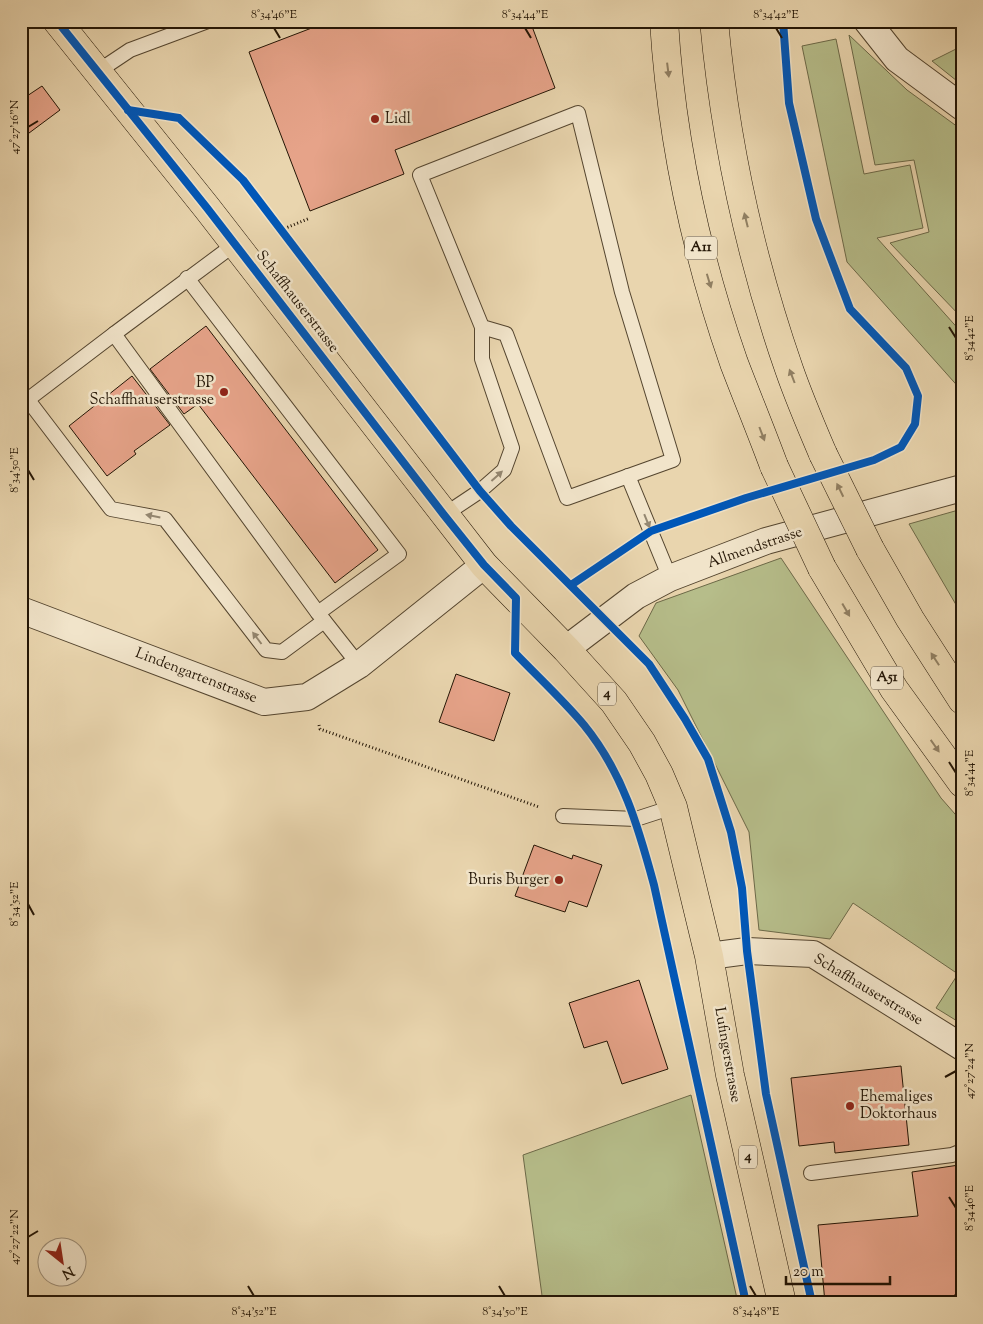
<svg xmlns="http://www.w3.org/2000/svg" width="983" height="1324" viewBox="0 0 983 1324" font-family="'Sorts Mill Goudy',serif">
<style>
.green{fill:#b6bd8a;stroke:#6c6948}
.building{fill:#e6a389;stroke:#231505}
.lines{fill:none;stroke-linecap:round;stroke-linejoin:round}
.service-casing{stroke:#54452f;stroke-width:16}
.minor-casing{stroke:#54452f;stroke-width:28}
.primary-casing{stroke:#231505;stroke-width:29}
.motorway-casing{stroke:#231505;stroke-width:29}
.path{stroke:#231505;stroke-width:3;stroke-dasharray:1 2.5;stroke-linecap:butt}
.service{stroke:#f1e4ca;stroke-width:14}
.minor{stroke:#f1e4ca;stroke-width:26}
.primary{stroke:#e9d5ae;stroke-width:28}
.motorway{stroke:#e9d5ae;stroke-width:28}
.motorway-bridge-casing{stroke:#231505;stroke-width:29;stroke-linecap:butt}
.motorway-bridge{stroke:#e9d5ae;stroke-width:28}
.cycleway-casing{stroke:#f1e4ca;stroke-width:11}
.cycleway{stroke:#0057b8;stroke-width:8}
.oneway{fill:#907f62}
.oneway2{fill:#948771}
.ticks{fill:none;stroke:#231505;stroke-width:2}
.poi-dot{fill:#8f2418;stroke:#f1e4ca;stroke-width:2}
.labels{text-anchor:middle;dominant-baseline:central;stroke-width:5;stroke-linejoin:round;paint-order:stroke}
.shield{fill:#f1e4ca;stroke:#615340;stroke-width:1}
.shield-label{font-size:14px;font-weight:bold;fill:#231505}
.poi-label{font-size:15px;fill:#231505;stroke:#f1e4ca;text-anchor:start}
.street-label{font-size:15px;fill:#231505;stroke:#f1e4ca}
.neatline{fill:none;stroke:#231505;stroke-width:2}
.ticks-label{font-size:12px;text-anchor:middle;fill:#231505}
</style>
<rect width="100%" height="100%" fill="#e9d5ae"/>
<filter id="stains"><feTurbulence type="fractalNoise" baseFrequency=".004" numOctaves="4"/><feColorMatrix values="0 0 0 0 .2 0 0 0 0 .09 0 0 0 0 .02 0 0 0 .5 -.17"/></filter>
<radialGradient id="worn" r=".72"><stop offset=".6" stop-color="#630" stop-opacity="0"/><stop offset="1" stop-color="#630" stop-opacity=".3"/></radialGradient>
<!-- green -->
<g class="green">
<path d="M849,35l58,55 55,40v188l-72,-75 39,-11 -15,-72 -39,5z"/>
<path d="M836,39l28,135 46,-9 13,63 -46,10 85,95v58l-115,-129 -45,-216z"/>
<path d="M962,46v39l-30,-24z"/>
<path d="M962,509v106l-53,-91z"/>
<path d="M781,558l160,240 21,24v202l-26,-16 22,-34 -105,-71 -23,36 -71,-9 -10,-98 -71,-142 -39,-54 17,-33z"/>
<path d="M691,1095l47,208h-195l-20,-148z"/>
</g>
<!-- building -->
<g class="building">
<path d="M330,21h200l25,67 -160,62 9,24 -94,37 -61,-159z"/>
<path d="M42,86l18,24 -39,29v-39z"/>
<path d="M206,326l172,224 -43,33 -137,-179 -14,10 -34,-45z"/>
<path d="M132,376l38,49 -36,26 2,3 -29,22 -38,-50z"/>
<path d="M456,674l54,19 -16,48 -55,-19z"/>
<path d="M534,845l38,14 1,-4 29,10 -15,42 -18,-6 -4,11 -50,-16z"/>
<path d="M639,980l29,89 -46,15 -15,-43 -23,7 -15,-45z"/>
<path d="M901,1066l8,79 -74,8 -1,-11 -35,4 -8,-68z"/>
<path d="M959,1165l3,23v105l-7,1 1,9h-131l-7,-78 100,-9 -6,-44z"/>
</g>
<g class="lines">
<!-- service casing -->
<g class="service-casing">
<g id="service">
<path d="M97,72l33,-22 78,-29"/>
<path d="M578,113l44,179 51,168 -106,38 -61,-164 -24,-7 -62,-152z"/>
<path d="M235,244l-121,90 204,279 41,52"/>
<path d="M187,278l212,276 -81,59"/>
<path d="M28,400l83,109 54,10 101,131 16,2 42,-31"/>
<path d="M22,404l92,-70"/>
<path d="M628,476l42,102"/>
<path d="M444,515l36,-24 24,-21 8,-22 -30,-89v-32"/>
<path d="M563,816l73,3 37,-12"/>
<path d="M811,1173l141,-18 10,-4"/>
</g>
</g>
<!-- minor casing -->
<g class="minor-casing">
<g id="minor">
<path d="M867,21l30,38 65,48"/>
<path d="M21,610l243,92 43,-5 52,-32 125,-100"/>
<path d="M566,649l70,-53 34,-18 96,-37 196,-53"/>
<path d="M709,956l38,-5 66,3 149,93"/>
</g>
</g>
<!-- primary casing -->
<g class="primary-casing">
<path id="primary" d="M57,21l150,187 277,357 82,84 48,53 28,41 17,31 14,33 36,149 21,119 52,228"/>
</g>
<!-- motorway casing -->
<g class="motorway-casing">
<g id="motorway">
<path d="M664,21c7,115 32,233 70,342 13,34 27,68 40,103"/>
<path d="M714,21c11,119 36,236 75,348 10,29 22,57 34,85"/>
<path d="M870,549l40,70 52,81"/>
<path d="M822,568l72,121 68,94"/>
</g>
</g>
<!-- path -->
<g class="path">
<path d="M281,230l29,-12"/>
<path d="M319,725l1,4 219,78"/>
</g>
<!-- service -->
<use href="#service" class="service"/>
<!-- minor -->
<use href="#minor" class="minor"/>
<!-- primary -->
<use href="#primary" class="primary"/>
<!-- motorway -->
<use href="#motorway" class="motorway"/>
<!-- motorway-bridge casing -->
<g class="motorway-bridge-casing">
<g id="motorway-bridge">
<path d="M823,454l47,95"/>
<path d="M774,466l48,102"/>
</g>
</g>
<!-- motorway-bridge -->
<use href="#motorway-bridge" class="motorway-bridge"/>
<!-- cycleway casing -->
<g class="cycleway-casing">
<g id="cycleway">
<path d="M57,21l150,187 237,307 40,50 32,33 -1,55c23,24 48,47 69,72 39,48 54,101 70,160l92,418"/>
<path d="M128,110l51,8 64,62 237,311 31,35 138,138 36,55 23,40 23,73 11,56 5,63 19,143 46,209"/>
<path d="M571,585l80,-54 95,-33 128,-38 27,-13 14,-23 3,-28 -12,-28 -56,-59 -34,-90 -27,-116 -6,-82"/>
</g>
</g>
<!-- cycleway -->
<use href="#cycleway" class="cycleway"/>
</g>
<!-- one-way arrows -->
<defs><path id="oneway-solid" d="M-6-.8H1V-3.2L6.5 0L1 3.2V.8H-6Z" transform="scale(1.25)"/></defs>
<g class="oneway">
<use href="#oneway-solid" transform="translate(668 70) rotate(83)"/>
<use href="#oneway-solid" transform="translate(746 220) rotate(-104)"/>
<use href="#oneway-solid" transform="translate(709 281) rotate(73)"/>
<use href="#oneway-solid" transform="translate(792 376) rotate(-111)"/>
<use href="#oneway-solid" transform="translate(762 434) rotate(69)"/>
<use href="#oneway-solid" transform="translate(840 490) rotate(-116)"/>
<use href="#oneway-solid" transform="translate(846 610) rotate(60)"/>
<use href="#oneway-solid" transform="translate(935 659) rotate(-123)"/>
<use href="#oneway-solid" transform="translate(935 746) rotate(55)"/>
</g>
<g class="oneway2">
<use href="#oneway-solid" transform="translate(497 476) rotate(-42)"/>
<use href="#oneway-solid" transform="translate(153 516) rotate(-169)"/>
<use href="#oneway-solid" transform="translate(647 521) rotate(68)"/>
<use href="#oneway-solid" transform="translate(257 638) rotate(-127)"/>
</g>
<!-- ticks -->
<path class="ticks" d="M274,28l6,10M525,28l6,10M776,28l6,10M28,127l10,-6M949,327l7,11M28,470l6,10M949,762l7,11M28,904l6,11M945,1077l11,-6M949,1197l7,11M28,1237l10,-6M248,1286l6,10M499,1286l6,10M750,1286l6,10"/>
<!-- markers -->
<g class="poi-dot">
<circle cx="375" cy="119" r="5"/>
<circle cx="224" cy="392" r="5"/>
<circle cx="559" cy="880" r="5"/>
<circle cx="850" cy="1106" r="5"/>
</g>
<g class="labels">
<!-- shield labels -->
<g class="shield">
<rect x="685" y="236.5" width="32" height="23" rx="4"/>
<rect x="871" y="666.5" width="32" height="23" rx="4"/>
<rect x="598" y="682.5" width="18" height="23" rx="4"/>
<rect x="739" y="1145.5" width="18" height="23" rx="4"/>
</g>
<g class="shield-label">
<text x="701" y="248">A11</text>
<text x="887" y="678">A51</text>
<text x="607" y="694">4</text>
<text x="748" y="1157">4</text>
</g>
<!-- poi labels -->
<g class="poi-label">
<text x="385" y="119">Lidl</text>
<text x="214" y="383" text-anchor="end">BP<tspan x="214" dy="17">Schaffhauserstrasse</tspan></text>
<text x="549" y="880" text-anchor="end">Buris Burger</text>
<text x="860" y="1097">Ehemaliges<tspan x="860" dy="17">Doktorhaus</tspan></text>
</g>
<!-- street labels -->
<g class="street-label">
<text transform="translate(297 302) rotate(52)">Schaffhauserstrasse</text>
<text transform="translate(755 548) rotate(-19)">Allmendstrasse</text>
<text transform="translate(196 676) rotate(21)">Lindengartenstrasse</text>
<text transform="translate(868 990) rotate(31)">Schaffhauserstrasse</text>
<text transform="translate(727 1055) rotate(80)">Lufingerstrasse</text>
</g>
</g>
<!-- margin -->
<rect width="983" height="1324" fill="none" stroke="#e9d5ae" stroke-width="55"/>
<!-- north arrow -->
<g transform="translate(62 1262) rotate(150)"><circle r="24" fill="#f1e4ca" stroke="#9f917b"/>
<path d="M0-4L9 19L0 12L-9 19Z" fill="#8f2418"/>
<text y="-8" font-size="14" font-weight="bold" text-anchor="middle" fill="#231505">N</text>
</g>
<!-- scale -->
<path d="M786 1276v8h104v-8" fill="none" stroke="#231505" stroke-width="2.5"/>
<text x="793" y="1276" font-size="15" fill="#231505" stroke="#f1e4ca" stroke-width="4" paint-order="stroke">20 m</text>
<rect x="28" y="28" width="928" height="1268" class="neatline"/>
<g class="ticks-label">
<text x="274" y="18">8°34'46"E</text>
<text x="525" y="18">8°34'44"E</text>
<text x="776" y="18">8°34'42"E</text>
<text transform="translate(14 127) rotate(-90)" y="4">47°27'16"N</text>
<text transform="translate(969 338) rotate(-90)" y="4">8°34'42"E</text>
<text transform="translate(14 470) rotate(-90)" y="4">8°34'50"E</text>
<text transform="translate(969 773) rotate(-90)" y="4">8°34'44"E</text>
<text transform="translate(14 904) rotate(-90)" y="4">8°34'52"E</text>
<text transform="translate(969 1071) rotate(-90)" y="4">47°27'24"N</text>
<text transform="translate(969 1208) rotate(-90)" y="4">8°34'46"E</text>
<text transform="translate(14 1237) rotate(-90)" y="4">47°27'22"N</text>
<text x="254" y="1315">8°34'52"E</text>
<text x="505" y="1315">8°34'50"E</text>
<text x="756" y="1315">8°34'48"E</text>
</g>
<rect width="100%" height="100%" filter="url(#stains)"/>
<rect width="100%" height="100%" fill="url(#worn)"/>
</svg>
